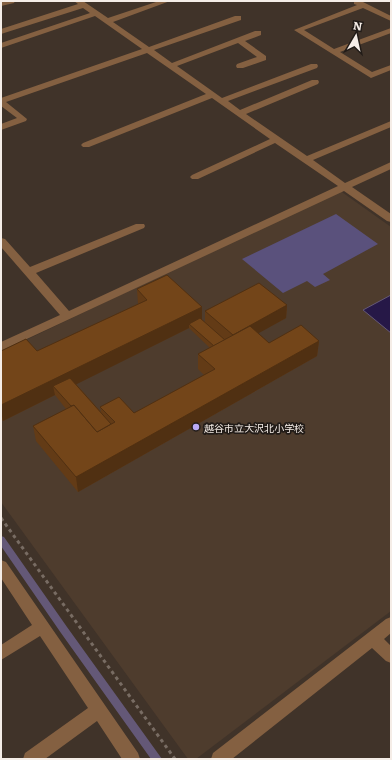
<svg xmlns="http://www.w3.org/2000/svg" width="392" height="760" viewBox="0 0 392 760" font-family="Literata,'Noto Sans JP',serif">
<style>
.built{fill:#4e3c2d}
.green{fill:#5a517c}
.water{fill:#261847;stroke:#645877}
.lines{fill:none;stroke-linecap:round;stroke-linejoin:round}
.stream{fill:#645877;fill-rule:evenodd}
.path{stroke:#786c63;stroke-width:3;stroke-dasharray:3.5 3.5;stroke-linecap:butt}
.minor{fill:#846041;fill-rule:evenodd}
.wall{fill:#633b16;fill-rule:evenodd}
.shaded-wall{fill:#503012}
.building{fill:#734519;stroke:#503012}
.poi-dot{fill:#baaaf6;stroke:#221c18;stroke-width:1.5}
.labels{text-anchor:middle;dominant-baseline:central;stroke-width:3.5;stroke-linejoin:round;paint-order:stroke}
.poi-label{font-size:10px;fill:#f5ede7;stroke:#221c18;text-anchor:start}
</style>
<rect width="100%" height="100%" fill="#403329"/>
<!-- built -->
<path class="built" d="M339,190l52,37v384l-195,148h-8l-187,-257v-150z"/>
<!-- green -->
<path class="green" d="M336,214l42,30 -55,30 7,6 -15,7 -8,-6 -24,12 -41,-34z"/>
<!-- water -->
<path class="water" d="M391,295v38l-28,-23z"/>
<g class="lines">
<!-- stream -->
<path class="stream" d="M1,536l3,1 63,90 95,132h-11l-90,-126 -60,-87z"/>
<!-- path -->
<path class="path" d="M1,518l174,241"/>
<!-- minor -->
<g class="minor">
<path d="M15,1l-1,2 -13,3v-4z"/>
<path d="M74,1h9l25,17 51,-17h11l-57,21 36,25 86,-31h6v4l-87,30 18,13 83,-32h6v4l-16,6 21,15v4l-23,8h-6l-1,-2 1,-2 20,-7 -19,-14 -61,23 45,32 89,-34h6l1,2 -1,2 -89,33 12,9 72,-30h6l1,2 -1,2 -72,30 61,42 84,-35v6l-78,33 32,23 46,-21v7l-39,18 39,27v8l-4,-1 -43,-30 -343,160v-9l59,-27 -59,-68v-9l4,1 25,28 106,-43h8l1,2 -1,2 -108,45 33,38 269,-125 -63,-43 -77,36h-6l-2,-2 2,-2 78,-36 -58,-41 -123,49h-6l-2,-2 2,-2 123,-49 -59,-41 -141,49 21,17 -1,2 -25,9v-6l16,-6 -16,-12v-8l141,-49 -47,-33 -94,32v-5l89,-30 -7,-5 -82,26v-5l77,-25z"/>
<path d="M354,1h7l30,15v5l-28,-13 -59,22 30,19 57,-21v5l-51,19 32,20 19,-7v5l-20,8 -77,-48 63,-25 -3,-1z"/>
<path d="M1,560l5,2 132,191 2,6h-18l-25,-38 -52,38h-22l2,-6 63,-45 -48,-72 -39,24v-15l31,-20 -31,-47z"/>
<path d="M391,617v16l-7,6 7,7v17l-5,-2 -14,-13 -140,111h-21l2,-6 173,-134z"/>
</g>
</g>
<!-- wall -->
<path class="wall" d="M137,289l65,18v13l3,3v-12l82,-6 -1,13 -28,15 11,10 50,-2 -2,15 -239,136 -42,-51 -3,-15 33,-17 -11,-14 -52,26 -2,-3v-67h36l101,-47zM189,328l21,20 -12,6v15l6,6 -70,38 -34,-6 1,5 -25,-28z"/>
<!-- shaded-wall -->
<g class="shaded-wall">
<path d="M287,305l-1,13 -54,30 1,-13z"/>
<path d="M202,307v15l-13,2v4l-130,65 -6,-7 2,9 -52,26 -2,-9v-7z"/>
<path d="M319,341l-2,15 -239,136 -2,-15z"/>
</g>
<!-- building -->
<g class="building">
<path d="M167,275l35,32 -201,98v-54l25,-12 11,12 110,-51 -10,-11z"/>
<path d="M259,283l28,22 -54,30 -28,-24z"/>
<path d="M200,318l25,22 -11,6 -25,-22z"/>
<path d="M301,325l18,16 -243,136 -43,-51 41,-21 23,27 18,-10 -15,-15 19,-10 15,16 81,-44 -17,-15 52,-28 19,17z"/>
<path d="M70,378l41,46 -14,8 -23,-27 -3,1 -18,-20z"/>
</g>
<!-- markers -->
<circle class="poi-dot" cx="196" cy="427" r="4"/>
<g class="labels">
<!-- poi labels -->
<g class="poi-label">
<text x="204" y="427">越谷市立大沢北小学校</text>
</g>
</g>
<!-- border -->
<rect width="392" height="760" fill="none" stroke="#f5ede7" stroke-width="4"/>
<!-- north arrow -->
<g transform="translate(356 36) rotate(9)" stroke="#221c18" stroke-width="3" paint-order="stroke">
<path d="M0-3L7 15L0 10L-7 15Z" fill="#f5ede7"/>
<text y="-6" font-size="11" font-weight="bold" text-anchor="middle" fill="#f5ede7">N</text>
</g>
</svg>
